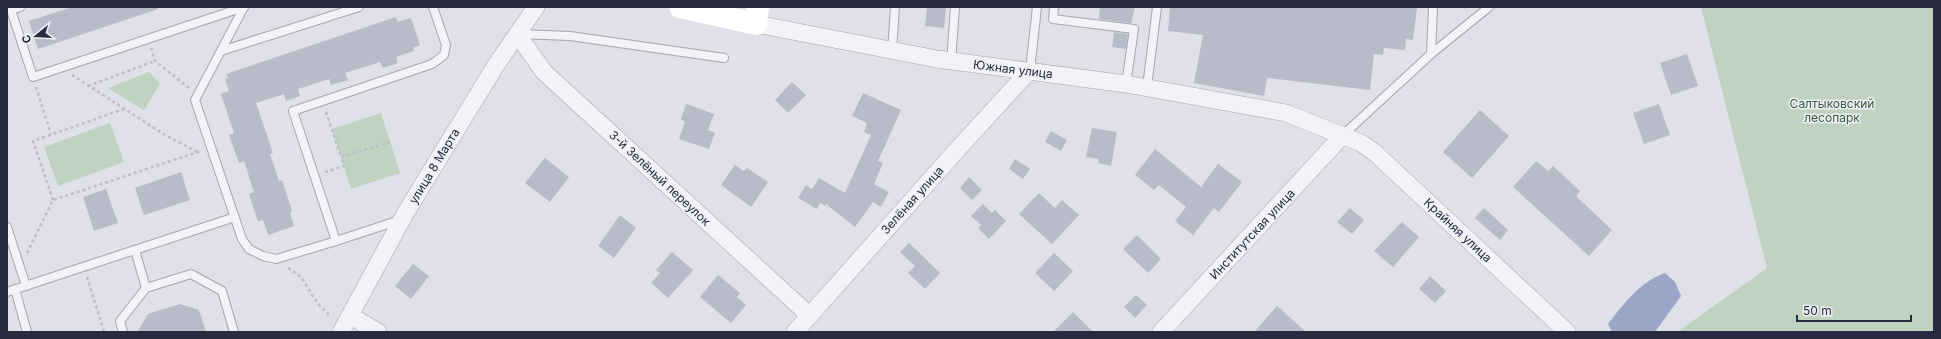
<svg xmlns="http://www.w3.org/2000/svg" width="1941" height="339" viewBox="0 0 1941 339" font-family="Inter,sans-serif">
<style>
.green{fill:#c0d2c0}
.water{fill:#9aa5c8}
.building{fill:#b9bbc8}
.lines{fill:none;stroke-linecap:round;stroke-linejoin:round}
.lane-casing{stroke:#a4a6b2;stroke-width:10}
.street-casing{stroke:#a4a6b2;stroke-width:18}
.path{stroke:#bdbec7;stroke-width:2.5;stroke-dasharray:3 3;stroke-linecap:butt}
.lane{stroke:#f2f2f7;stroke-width:8}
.street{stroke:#f2f2f7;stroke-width:17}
.secondary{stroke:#fff;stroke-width:22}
.labels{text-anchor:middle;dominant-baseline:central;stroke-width:3;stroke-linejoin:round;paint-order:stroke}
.street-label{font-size:12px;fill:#282b3f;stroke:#eff0f6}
.park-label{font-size:12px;fill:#355b38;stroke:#eff0f6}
</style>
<rect width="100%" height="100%" fill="#dfe0e8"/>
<!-- green -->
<g class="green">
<path d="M1701,7h233v325h-257l90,-64z"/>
<path d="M149,72l11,12 -16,26 -36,-22z"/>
<path d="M381,113l19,60 -49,16 -19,-60z"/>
<path d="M110,123l14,39 -66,24 -14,-39z"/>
</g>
<!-- water -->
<path class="water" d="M1665,273l10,9 6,14 -26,36h-43l-4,-8c15,-20 33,-43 57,-51z"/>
<!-- building -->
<g class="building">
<path d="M72,7h86v2l-120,40 -9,-28z"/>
<path d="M927,7h19l-2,21 -19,-2z"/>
<path d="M1100,7h35l-4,16 -32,-4z"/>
<path d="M1170,7h247l-4,33 -7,-1 -1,11 -21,-2 -1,7 -9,-1 -4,36 -103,-12 -3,18 -70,-13 9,-48 -35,-4z"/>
<path d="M396,17l2,5 13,-4 9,27 -7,3 1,3 -18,6 2,6 -15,5 -3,-6 -35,11 3,7 -17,5 -2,-6 -31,10 2,7 -14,5 -2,-7 -28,9 17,50 -3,1 9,27 3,-1 10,31 -2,1 4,14 -26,9 -5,-15 -5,1 -9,-27 5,-2 -10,-31 -5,2 -10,-28 5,-2 -13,-39 8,-3 -4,-12 3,-1 -2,-4z"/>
<path d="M1114,32l14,2 -2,15 -14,-2z"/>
<path d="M1687,54l11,32 -27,9 -11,-32z"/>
<path d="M792,82l14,13 -18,18 -13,-13z"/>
<path d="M863,93l38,17 -23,51 5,2 -9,21 15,8 -8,15 -8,-5 -18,25 -29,-23 -1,2 -5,-3 -3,6 -19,-11 8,-13 6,4 7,-11 26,15 26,-58 -7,-3 3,-9 -15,-7z"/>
<path d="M686,104l28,10 -6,16 7,3 -6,16 -30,-10 6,-17 -4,-3z"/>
<path d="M1659,104l11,31 -26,9 -11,-31z"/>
<path d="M1480,110l29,26 -37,42 -29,-26z"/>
<path d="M1092,128l25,4 -6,34 -13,-3 1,-4 -13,-2z"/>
<path d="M1051,131l16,9 -6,11 -16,-9z"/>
<path d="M1155,149l46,38 17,-23 24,18 -23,30 -5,-4 -21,27 -18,-14 11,-14 -27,-22 -5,5 -19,-15z"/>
<path d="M545,158l24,19 -19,25 -25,-19z"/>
<path d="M1015,159l15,10 -7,10 -14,-10z"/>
<path d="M1536,161l12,10 5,-5 27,25 -4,5 36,34 -23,26 -76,-69z"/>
<path d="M735,165l9,6 3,-3 21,14 -17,25 -30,-22z"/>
<path d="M181,172l9,28 -46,15 -9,-27z"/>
<path d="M969,177l13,13 -10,10 -12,-12z"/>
<path d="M106,189l12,34 -24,8 -11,-34z"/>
<path d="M1039,193l16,15 7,-8 17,15 -27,29 -33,-30z"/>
<path d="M983,204l9,9 3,-3 11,11 -17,18 -11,-11 3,-3 -10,-9z"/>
<path d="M1350,208l14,12 -12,14 -15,-12z"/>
<path d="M1484,208l24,22 -8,10 -25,-22z"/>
<path d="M620,215l16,13 -22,30 -16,-12z"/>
<path d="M1402,222l17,15 -26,30 -19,-16z"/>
<path d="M1137,235l24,24 -13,14 -25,-24z"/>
<path d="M909,243l31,30 -15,16 -17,-16 7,-7 -15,-14z"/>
<path d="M672,252l21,18 -25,28 -17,-15 9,-10 -4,-3z"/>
<path d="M1054,253l19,18 -19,20 -19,-18z"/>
<path d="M413,264l16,12 -18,23 -16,-13z"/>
<path d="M718,275l22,18 -3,4 9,8 -15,18 -31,-26z"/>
<path d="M1430,276l16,15 -11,12 -16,-14z"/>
<path d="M1136,295l11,10 -12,13 -11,-11z"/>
<path d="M180,304l19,6 7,22h-69l11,-18z"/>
<path d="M1277,306l29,26h-52z"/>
<path d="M1073,312l20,20h-40z"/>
</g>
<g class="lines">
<!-- lane casing -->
<g class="lane-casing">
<g id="lane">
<path d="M20,7l-9,3 22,67 211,-70"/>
<path d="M244,7l-49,93 47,139 7,10 14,7 13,3 60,-18 -43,-130 139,-47 12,-9 2,-10 -13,-38"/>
<path d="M1054,7l-1,12 81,10 -8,55"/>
<path d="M518,34l52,2 154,22"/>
<path d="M221,51l138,-44"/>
<path d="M892,51l3,-44"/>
<path d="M1431,54l2,-47"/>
<path d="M951,62l4,-55"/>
<path d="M1030,70l7,-63"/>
<path d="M1147,87l10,-80"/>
<path d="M1343,135l88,-81 58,-47"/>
<path d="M7,227l19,59"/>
<path d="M336,241l64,-21"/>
<path d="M135,250l11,38"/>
<path d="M15,289l12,43"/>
<path d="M7,292l228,-75"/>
<path d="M123,332l-3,-11 26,-33 45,-14 31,17 12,41"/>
</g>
</g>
<!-- street casing -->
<g class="street-casing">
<g id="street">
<path d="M756,24l181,35 189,25 160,29 75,30 13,9 193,180"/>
<path d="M517,34l27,38 266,244"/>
<path d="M351,316l27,16"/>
<path d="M341,332l65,-120 90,-147 40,-58"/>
<path d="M795,332l161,-181 74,-81"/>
<path d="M1161,332l182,-197"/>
</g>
</g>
<!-- path -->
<g class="path">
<path d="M151,48l4,13 34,27"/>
<path d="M72,75l93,60 32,17"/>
<path d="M88,86l67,-25"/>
<path d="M36,87l15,47"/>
<path d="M326,112l15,45"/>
<path d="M325,172l19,-6 -3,-9 49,-15"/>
<path d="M53,200l-20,-59 91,-32"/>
<path d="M27,253l26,-53 148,-49"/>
<path d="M288,268l13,9 17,27 13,13"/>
<path d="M87,277l17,55"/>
</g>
<!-- lane -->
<use href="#lane" class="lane"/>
<!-- street -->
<use href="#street" class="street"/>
<!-- secondary -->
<path class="secondary" d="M680,7l76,17 2,-17"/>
</g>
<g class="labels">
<!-- street labels -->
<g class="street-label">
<text transform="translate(1013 69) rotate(7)">Южная улица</text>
<text transform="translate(434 166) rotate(-59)">улица 8 Марта</text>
<text transform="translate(660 178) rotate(43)">3-й Зелёный переулок</text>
<text transform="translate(912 200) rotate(-48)">Зелёная улица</text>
<text transform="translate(1458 230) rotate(43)">Крайняя улица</text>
<text transform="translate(1252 234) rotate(-47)">Институтская улица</text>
</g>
<!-- park labels -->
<g class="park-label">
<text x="1832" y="103">Салтыковский<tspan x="1832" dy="14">лесопарк</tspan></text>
</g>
</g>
<!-- border -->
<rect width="1941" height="339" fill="none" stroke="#282b3f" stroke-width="16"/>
<!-- north arrow -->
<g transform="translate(36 36) rotate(252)" stroke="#eff0f6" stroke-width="3" paint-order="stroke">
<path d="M0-3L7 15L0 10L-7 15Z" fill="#282b3f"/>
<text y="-6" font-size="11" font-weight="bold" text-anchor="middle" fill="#282b3f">С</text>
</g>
<!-- scale -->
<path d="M1797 315v6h114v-6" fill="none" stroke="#282b3f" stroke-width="2"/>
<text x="1803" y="315" font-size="12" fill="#282b3f" stroke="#eff0f6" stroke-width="3" paint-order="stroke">50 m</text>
</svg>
